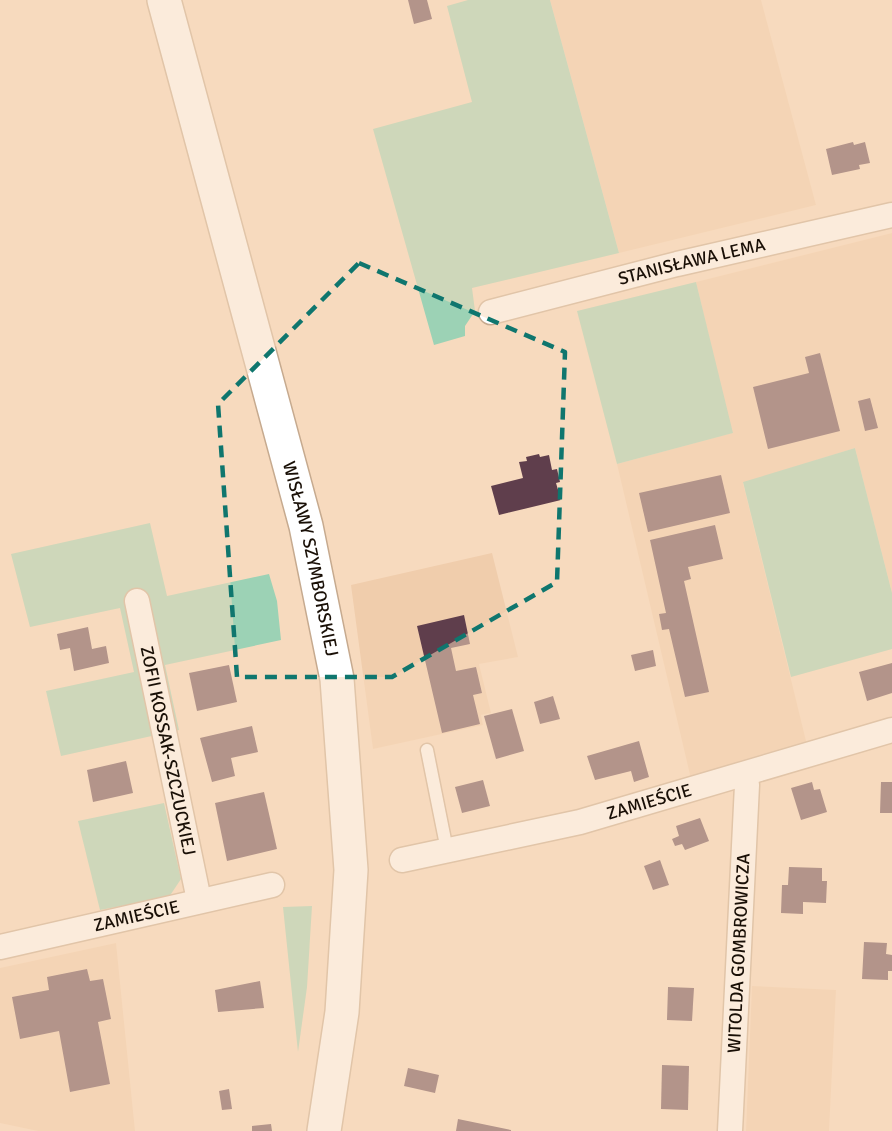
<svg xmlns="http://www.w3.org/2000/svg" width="892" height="1131" viewBox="0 0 892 1131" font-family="Signika,sans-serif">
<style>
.built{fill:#f0cdac}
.green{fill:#9cd2b5}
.building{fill:#5f3e4c}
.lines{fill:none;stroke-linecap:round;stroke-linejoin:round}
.service-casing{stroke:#c6aa8f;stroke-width:15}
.minor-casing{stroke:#c6aa8f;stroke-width:27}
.secondary-casing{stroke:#c6aa8f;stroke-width:36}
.service{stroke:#fff;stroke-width:12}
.minor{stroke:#fff;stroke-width:24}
.secondary{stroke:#fff;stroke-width:33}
.marked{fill:none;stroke:#0f766e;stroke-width:4.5;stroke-dasharray:12 8;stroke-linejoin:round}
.labels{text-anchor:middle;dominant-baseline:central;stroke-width:6;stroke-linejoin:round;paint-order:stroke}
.street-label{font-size:18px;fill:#190f06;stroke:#fff}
</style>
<rect width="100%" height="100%" fill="#f7dabe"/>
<!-- built -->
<g class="built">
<path d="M550,0h211l55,205 -197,48z"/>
<path d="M892,233v360l-37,-145 -112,35 64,262 -116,34 -74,-315 115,-31 -36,-151z"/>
<path d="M492,553l26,104 -39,7 12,49 -10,2 2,10 -110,24 -22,-164z"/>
<path d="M116,943l19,188h-97l-38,-8v-155z"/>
<path d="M752,986l84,4 -7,141h-83z"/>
</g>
<!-- green -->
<g class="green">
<path d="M468,0h82l69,253 -147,35 3,23 -10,15v10l-31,9 -61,-216 99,-27 -25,-96z"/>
<path d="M696,282l37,151 -116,31 -40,-153z"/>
<path d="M855,448l37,145v56l-101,28 -48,-195z"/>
<path d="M150,523l17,73 102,-22 8,27 4,39 -116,25 14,65 -118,26 -15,-65 88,-19 -14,-64 -90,19 -19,-73z"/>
<path d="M164,803l17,76 -12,18 -69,13 -22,-89z"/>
<path d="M312,906l-5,81 -9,65 -15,-145z"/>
</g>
<!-- building -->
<g class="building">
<path d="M408,0h19l5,19 -18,5z"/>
<path d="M853,142l1,3 11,-3 5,21 -11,2 1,4 -28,6 -6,-26z"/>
<path d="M820,353l20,78 -72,18 -15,-62 56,-14 -4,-16z"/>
<path d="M870,398l8,30 -13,3 -7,-30z"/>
<path d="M539,454l1,3 9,-2 3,15 5,-1 3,13 -4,1 5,17 -62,15 -8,-29 32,-8 -4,-16 8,-1 -1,-4z"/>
<path d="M721,475l9,38 -82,19 -9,-39z"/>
<path d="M715,525l8,34 -35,8 3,12 -7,2 25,111 -24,5 -16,-68 -7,1 -3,-16 7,-1 -16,-73z"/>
<path d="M464,615l6,29 -19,4 5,23 20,-4 6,26 -9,2 7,29 -38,9 -25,-107z"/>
<path d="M88,627l4,22 14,-3 3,17 -35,8 -4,-23 -10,2 -3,-16z"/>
<path d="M653,650l3,16 -21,5 -4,-16z"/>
<path d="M892,663v30l-25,8 -8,-29z"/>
<path d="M229,665l8,37 -40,9 -8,-38z"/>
<path d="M553,696l7,23 -20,5 -6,-22z"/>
<path d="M512,709l12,42 -28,8 -12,-43z"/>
<path d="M252,726l6,26 -27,6 4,18 -23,6 -12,-44z"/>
<path d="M639,741l10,36 -15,5 -3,-11 -36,9 -8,-24z"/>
<path d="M126,761l7,32 -40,9 -6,-32z"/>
<path d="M483,780l7,26 -28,7 -7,-26z"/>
<path d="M812,782l2,8 6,-1 7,23 -26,8 -10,-32z"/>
<path d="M881,782h11v31h-12z"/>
<path d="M264,792l13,57 -50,12 -12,-58z"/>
<path d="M700,818l9,23 -24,9 -3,-6 -7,2 -3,-7 7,-3 -3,-10z"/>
<path d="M660,860l9,25 -16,5 -9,-24z"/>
<path d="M789,867l33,1v13h5l-1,22 -23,-1v12l-22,-1 1,-28h6z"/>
<path d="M864,942l23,1 -1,11 6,1v16h-4v9l-26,-1z"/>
<path d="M87,969l3,12 13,-2 8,40 -13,3 12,62 -40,8 -11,-61 -39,8 -8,-42 37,-7 -2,-13z"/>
<path d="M260,981l4,27 -46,4 -3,-22z"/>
<path d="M668,987l26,1 -2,33 -25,-1z"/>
<path d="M662,1065l27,1 -1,44 -27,-1z"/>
<path d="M408,1068l31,7 -4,18 -31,-7z"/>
<path d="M229,1089l3,20 -10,1 -3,-19z"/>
<path d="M458,1119l53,11v1h-55z"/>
<path d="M271,1124l1,7h-20v-5z"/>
</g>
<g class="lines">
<!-- service casing -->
<g class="service-casing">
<path id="service" d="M427,750l20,100"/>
</g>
<!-- minor casing -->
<g class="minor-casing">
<g id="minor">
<path id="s1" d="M491,312l186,-48 215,-49"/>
<path id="s2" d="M137,601l62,299"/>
<path id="s3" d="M402,860l178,-38 312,-92"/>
<path id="s4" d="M0,947l272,-62"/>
<path id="s5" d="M730,1131l17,-346 -2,-10"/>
</g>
</g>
<!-- secondary casing -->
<g class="secondary-casing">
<g id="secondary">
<path id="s6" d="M164,0l142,526 31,153 14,191 -9,142 -18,119"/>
</g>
</g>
<!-- service -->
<use href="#service" class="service"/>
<!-- minor -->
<use href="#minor" class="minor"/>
<!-- secondary -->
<use href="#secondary" class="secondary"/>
</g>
<!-- marked area -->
<path d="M0 0H892V1131H0ZM359,263l206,89 -8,230 -165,95h-155l-19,-273z" fill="#f7dabe" fill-opacity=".55" fill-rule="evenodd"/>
<path class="marked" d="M359,263l206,89 -8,230 -165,95h-155l-19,-273z"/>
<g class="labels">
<!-- street labels -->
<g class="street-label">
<text stroke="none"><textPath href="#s1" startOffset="207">STANISŁAWA LEMA</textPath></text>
<text stroke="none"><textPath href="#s6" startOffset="578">WISŁAWY SZYMBORSKIEJ</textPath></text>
<text stroke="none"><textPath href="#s2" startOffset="153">ZOFII KOSSAK-SZCZUCKIEJ</textPath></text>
<text stroke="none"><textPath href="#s3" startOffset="254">ZAMIEŚCIE</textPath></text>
<text stroke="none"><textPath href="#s4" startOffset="140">ZAMIEŚCIE</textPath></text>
<text stroke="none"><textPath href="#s5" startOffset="178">WITOLDA GOMBROWICZA</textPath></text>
</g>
</g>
</svg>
